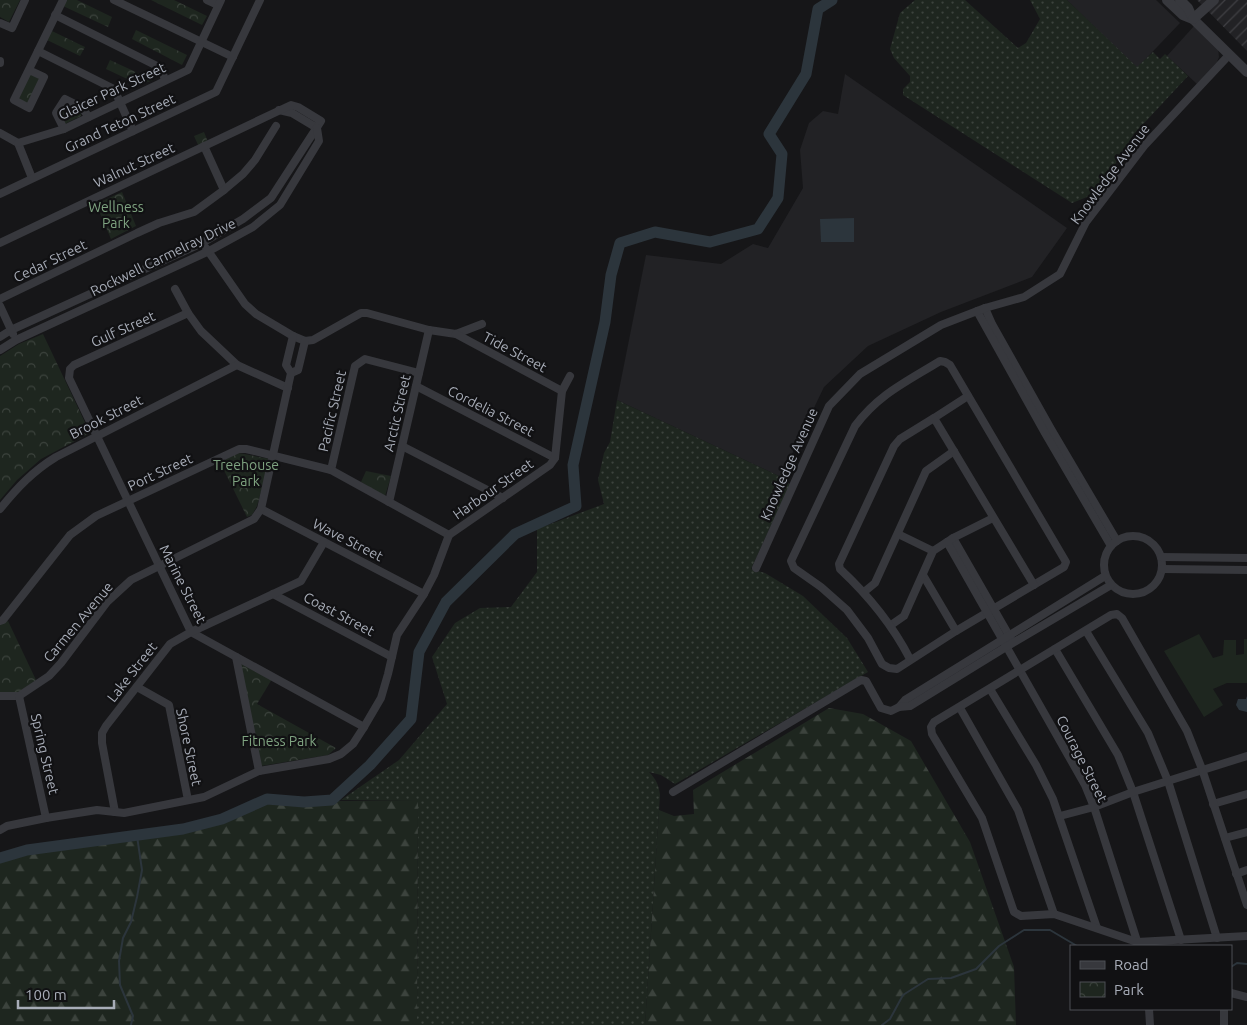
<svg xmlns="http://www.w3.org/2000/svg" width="1247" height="1025" viewBox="0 0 1247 1025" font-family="Ubuntu,sans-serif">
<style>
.built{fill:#222225}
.industrial{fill:url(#industrial-furrows)}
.grass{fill:url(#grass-dots)}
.forest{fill:url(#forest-firs)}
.park{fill:url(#park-crowns)}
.garden{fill:#1e261f}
.water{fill:#2c353c}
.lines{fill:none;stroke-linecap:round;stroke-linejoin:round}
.stream{stroke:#2c353c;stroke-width:2}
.river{stroke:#2c353c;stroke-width:11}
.minor{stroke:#37383d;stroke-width:8}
.tertiary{stroke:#37383d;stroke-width:10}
.labels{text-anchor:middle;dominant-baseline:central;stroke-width:4.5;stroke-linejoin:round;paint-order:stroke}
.street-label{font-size:14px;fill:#a8adb8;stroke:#111113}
.park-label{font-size:14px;fill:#7fa381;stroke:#111113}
</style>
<defs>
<pattern id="industrial-furrows" width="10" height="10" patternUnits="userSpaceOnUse" patternTransform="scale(1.25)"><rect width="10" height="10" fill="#222225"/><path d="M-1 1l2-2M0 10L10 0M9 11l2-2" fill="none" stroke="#3f3f43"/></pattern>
<pattern id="grass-dots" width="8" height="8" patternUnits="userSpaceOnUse" patternTransform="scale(1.25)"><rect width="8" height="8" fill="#1e261f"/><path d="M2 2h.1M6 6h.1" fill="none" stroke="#3c433d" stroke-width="1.8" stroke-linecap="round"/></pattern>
<pattern id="forest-firs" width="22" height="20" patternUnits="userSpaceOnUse" patternTransform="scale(1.25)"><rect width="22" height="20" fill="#1e261f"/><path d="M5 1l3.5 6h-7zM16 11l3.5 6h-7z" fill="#3c433d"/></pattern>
<pattern id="park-crowns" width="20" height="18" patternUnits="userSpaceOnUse" patternTransform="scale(1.25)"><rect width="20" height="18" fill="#1e261f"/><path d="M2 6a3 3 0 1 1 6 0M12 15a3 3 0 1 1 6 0" fill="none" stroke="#3c433d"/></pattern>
</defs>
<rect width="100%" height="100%" fill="#161618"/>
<!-- built -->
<g class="built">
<path d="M1067,0h89l24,23 -43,45z"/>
<path d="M1195,25l23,23 1,9 -2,5 -20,22 -30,-28z"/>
<path d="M845,74l222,154 -35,49 -91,35 -73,34 -44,41 -43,90 -164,-77 29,-145 75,9 32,-20 15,4 35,-60 -3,-38 9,-27 14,-12 15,3z"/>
</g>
<!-- industrial -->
<path class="industrial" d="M1197,0h50v51l-42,-43z"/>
<!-- grass -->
<g class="grass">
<path d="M915,0h50l53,48 8,-5 14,-24 -10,-19h37l70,67 16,-15 7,7 5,-5 23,22 -54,58 -37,59 -25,10 -169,-108v-6l7,-7v-6l-16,-18 -4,-9 10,-36z"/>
<path d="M617,400l164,77 9,7 -39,85 14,4 38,23 44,42 21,34 -193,112 -14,-9 -12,-3c7,7 10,13 11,23l-15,230h-228l1,-225h-77l58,-40 48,-56 -15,-47 23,-34 25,-15 31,-1 26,-35v-43l67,-25 -6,-24 6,-27 6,-11z"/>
</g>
<!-- forest -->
<g class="forest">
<path d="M829,708l34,6 48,27 59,101 44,125 2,58h-371l14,-215 15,6 20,-2 -1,-24z"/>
<path d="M267,799c50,4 101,1 151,1l-1,225h-417v-167l27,-8 156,-21 39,-10z"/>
</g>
<!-- park -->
<g class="park">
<path d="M0,0h20l-11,22 -9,-5z"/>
<path d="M66,0h11l35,17 -4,10 -45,-21z"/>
<path d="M151,0h23l33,16 -5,9z"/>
<path d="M136,30l51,25 -5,10 -50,-26z"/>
<path d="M52,31l33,16 -5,9 -33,-16z"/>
<path d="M110,60l43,20 -13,5 -34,-16z"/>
<path d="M29,73l12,6 -13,25 -11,-5z"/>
<path d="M66,101l14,8 1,7 -16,8 -7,-11z"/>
<path d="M204,132l4,10 -9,5 -5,-11z"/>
<path d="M122,192l14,34 -25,13 -15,-35z"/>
<path d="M43,334l47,99 -49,26 -24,21 -17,20v-144l19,-12z"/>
<path d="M239,453l31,6 -13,47 -5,9 -5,2 -27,-55z"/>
<path d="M366,471l25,5 -6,20 -24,-14z"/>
<path d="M8,621l28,59 -17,12 -19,1v-69z"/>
<path d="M238,660l34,19 -15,25 79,44 -8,7 -67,11z"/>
</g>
<!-- garden -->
<path class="garden" d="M1199,634l14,24 10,-3 1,-15h12v15l8,-1v-15h3v44h-20l-14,6 10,16 -19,12 -40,-66z"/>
<!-- water -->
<g class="water">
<path d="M854,218v24h-33l-1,-23z"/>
<path d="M1247,696v16l-8,-2 -3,-5 2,-6h8z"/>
</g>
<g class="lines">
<!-- stream -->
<g class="stream">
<path d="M1231,967l6,-4 10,1"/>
<path d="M131,1025l2,-9 -13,-31 -1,-24 4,-23 8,-16 6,-25 5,-27 -5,-34"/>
<path d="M882,1025l8,-6 13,-24 25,-16 23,-1 25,-9 23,-23 25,-16h26l27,16"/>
</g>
<!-- river -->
<path class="river" d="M0,858l27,-8 156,-21 39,-10 45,-20 37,3 28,-2 38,-35 41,-46 8,-67 27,-50 69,-68 61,-28 -3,-41 32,-143 6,-47 9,-32 35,-11 55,10 48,-13 20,-31 4,-44 -13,-20 37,-60 12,-65 14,-9"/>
<!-- minor -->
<g class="minor">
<path d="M114,0l119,57"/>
<path d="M207,0l11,5"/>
<path d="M55,15l106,53 4,12"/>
<path d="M0,23l12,5 13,-28"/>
<path d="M38,51l76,38 19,42"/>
<path d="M0,61v2"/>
<path d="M29,70l15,7 -15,31 -15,-8 49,-100"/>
<path d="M279,110l13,3 25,15"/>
<path d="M64,129l-8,-16 9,-14 16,8 8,10"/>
<path d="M0,133l18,10 14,35"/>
<path d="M18,143l46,-14 124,-59 33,-70"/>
<path d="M204,146l20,44"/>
<path d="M0,194l216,-102 44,-92"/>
<path d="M0,243l291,-138 7,2 23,14 -50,77 -28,21 -41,24 -191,87 -11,7"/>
<path d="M206,248l39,56 11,10 37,22 12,5 8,-1 48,-27h6l62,17 27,4 26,-10"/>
<path d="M175,289l13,24 13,18 36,34 51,23"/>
<path d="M0,299l137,-66 22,-10 35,-11 30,-22 19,-16 12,-14 21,-34"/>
<path d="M0,306l13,28"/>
<path d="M985,308l7,16 59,105 66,112"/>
<path d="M977,311l68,122 66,113"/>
<path d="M188,313l-114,52 -4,4 -1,9 122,254 173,95"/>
<path d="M456,334l106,57"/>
<path d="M0,350l16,-10 193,-89 44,-24 27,-22 39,-64 -2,-13"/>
<path d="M940,361l5,1 5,3 116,197 -2,5 -108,64 -59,38 -8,-1 -7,-4 -14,-26 -21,-28 -26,-23 -27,-19 -3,-7 64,-135c24,-32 51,-44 85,-65z"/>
<path d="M291,373l7,-3 7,-29"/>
<path d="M416,386l139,72"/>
<path d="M934,418l34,-22"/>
<path d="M402,446l101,52"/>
<path d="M331,470l24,-104 10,-7 54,14"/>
<path d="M389,502l40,-172"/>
<path d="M0,509c17,-21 33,-38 56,-52l181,-92"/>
<path d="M261,509l163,85"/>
<path d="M898,534l35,17"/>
<circle cx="1133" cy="565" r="29"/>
<path d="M953,538l58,101"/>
<path d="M947,542l138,243 9,22 44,137"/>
<path d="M1161,557l86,1"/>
<path d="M756,568l73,-162 31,-32 81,-49 44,-17 39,-11 36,-23 26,-52 58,-76 85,-91"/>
<path d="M1162,569l85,1"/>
<path d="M923,575l33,56"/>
<path d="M864,592l11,-9 51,-112 28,-20"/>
<path d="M273,594l119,63"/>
<path d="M0,621l3,-1 67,-85 26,-19 143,-67h7l85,21 118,65"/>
<path d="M891,625l13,-9 29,-65 20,-13 40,-20"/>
<path d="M1086,631l62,102 20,48 49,157"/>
<path d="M1055,649l63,106 15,37 48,148"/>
<path d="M236,657l23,114"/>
<path d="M910,659c-18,-35 -41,-63 -70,-90l-1,-5 55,-118 6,-7 34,-21 100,167"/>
<path d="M137,687l32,18 19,95"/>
<path d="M990,689l46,76 17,34 44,129"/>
<path d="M0,696h19l30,-20 12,-13 46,-61 24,-22 123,-61 7,-10 30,-136 -5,-8 7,-29"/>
<path d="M19,696l27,122"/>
<path d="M899,707l6,-7 200,-124"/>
<path d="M960,708l58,102 36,104"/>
<path d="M673,792l188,-112 5,1 15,27 10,3 8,-4 11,-1 96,-59 105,-62"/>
<path d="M1213,804l34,-10"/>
<path d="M115,812l-13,-69v-10l4,-7 64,-82 21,-12 110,-51 23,-39"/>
<path d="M1060,816l34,-9 39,-15 114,-36"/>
<path d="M0,830l7,-4 39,-8 51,-8 27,3 80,-16 55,-26 70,-12 12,-5 12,-10 11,-17 17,-29 7,-24 9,-39 27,-41 10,-19 15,-40 101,-70 5,-7 7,-67 8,-15"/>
<path d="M1225,838l22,-6"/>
<path d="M1236,874l11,-4"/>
<path d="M1247,905l-45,-136 -15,-38 -65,-113 -5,-4 -6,1 -177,107 -3,5 1,7 50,84 32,94 7,4 33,-2 83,28 110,-6"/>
<path d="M1231,993l16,4"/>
<path d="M1149,1009l1,16"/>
<path d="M1224,1009v16"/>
</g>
<!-- tertiary -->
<g class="tertiary">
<path d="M1167,0l16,15 10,4 54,53"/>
<path d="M1180,0l8,8 5,11"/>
<path d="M1193,19l21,-19"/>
</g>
</g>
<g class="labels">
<!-- street labels -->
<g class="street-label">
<text transform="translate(112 91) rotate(-25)">Glaicer Park Street</text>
<text transform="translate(120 123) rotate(-25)">Grand Teton Street</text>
<text transform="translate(134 165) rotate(-25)">Walnut Street</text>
<text transform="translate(1110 174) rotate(-53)">Knowledge Avenue</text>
<text transform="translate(163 257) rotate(-26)">Rockwell Carmelray Drive</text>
<text transform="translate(50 261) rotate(-26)">Cedar Street</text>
<text transform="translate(123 329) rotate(-24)">Gulf Street</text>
<text transform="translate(515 352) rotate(28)">Tide Street</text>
<text transform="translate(332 411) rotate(-77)">Pacific Street</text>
<text transform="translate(491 411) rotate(27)">Cordelia Street</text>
<text transform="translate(397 413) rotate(-77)">Arctic Street</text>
<text transform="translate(106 417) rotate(-27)">Brook Street</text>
<text transform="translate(789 464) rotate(-66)">Knowledge Avenue</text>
<text transform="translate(160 472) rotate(-25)">Port Street</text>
<text transform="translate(493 489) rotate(-35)">Harbour Street</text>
<text transform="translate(348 540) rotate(27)">Wave Street</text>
<text transform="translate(183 584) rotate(63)">Marine Street</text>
<text transform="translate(339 614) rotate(28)">Coast Street</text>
<text transform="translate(78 622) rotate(-50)">Carmen Avenue</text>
<text transform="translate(132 672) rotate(-52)">Lake Street</text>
<text transform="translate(189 747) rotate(78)">Shore Street</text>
<text transform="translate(45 754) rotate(77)">Spring Street</text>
<text transform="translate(1082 759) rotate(63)">Courage Street</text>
</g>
<!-- park labels -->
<g class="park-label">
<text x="116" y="207">Wellness<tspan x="116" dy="16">Park</tspan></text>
<text x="246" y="465">Treehouse<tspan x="246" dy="16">Park</tspan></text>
<text x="279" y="741">Fitness Park</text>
</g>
</g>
<!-- legend -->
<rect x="1070" y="945" width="162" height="65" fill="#111113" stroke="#4d4f55"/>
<rect x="1080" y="961" width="25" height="8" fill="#37383d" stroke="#4d4f55"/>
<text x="1114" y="970" font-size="15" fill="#a8adb8">Road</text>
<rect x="1080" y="982" width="25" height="15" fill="url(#park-crowns)" stroke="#4d4f55"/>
<text x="1114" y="995" font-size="15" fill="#a8adb8">Park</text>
<!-- scale -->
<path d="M18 1000v8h96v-8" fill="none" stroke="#a8adb8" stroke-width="2.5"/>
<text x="25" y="1000" font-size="15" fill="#a8adb8" stroke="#111113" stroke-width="4" paint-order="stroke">100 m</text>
</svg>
